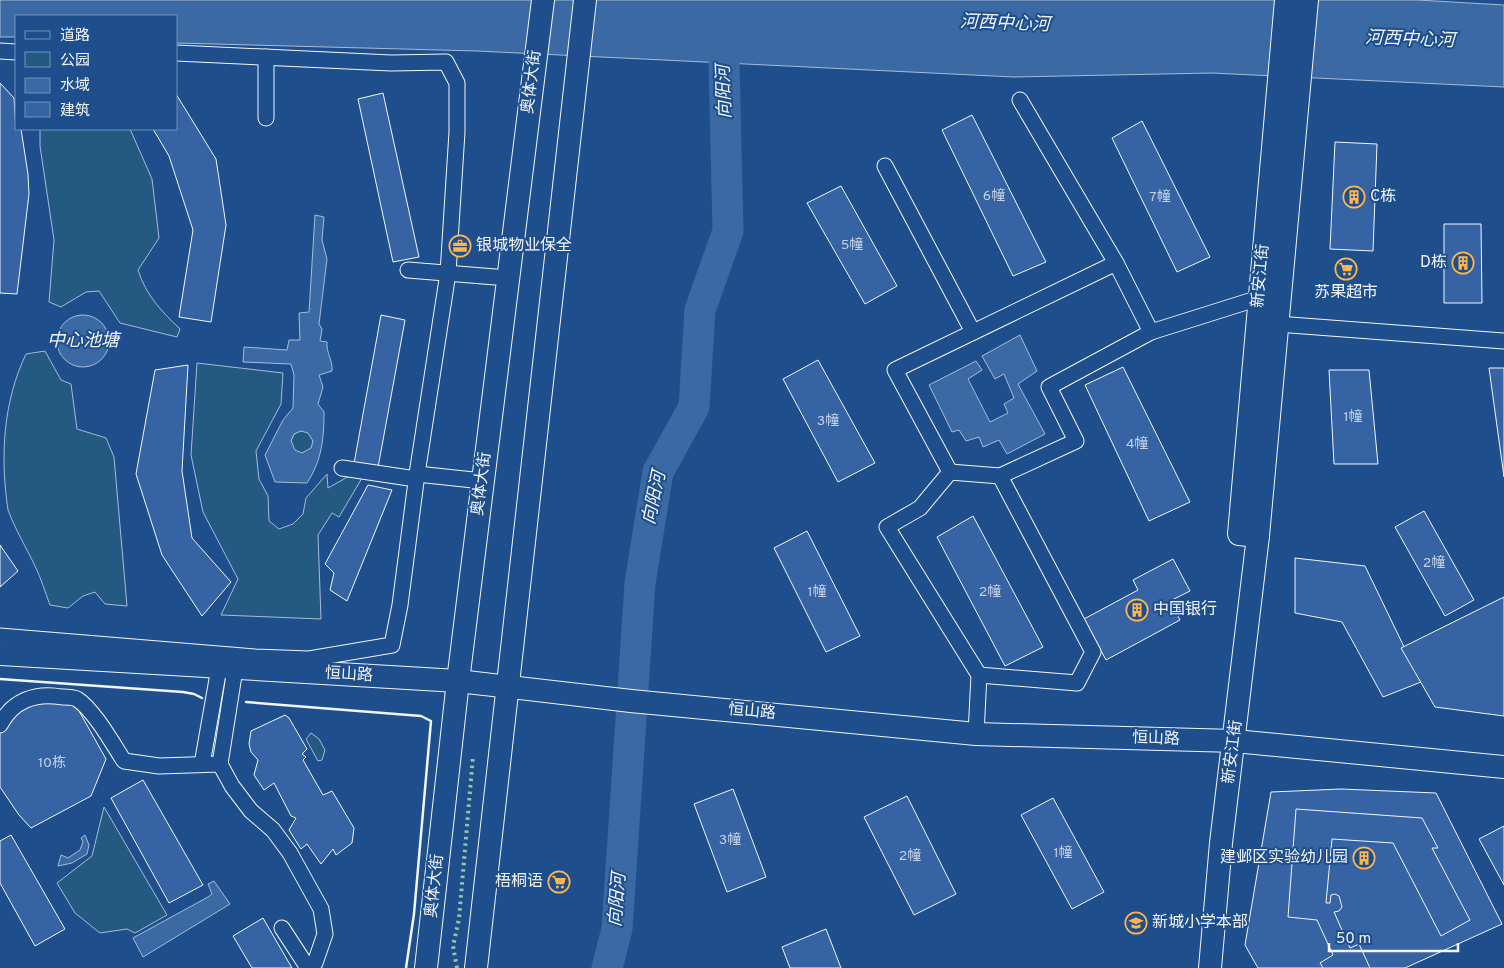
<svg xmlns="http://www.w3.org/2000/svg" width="1504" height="968" viewBox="0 0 1504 968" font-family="Overpass,'Noto Sans SC',sans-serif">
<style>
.green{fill:#245a82;stroke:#a8bbd7}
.water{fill:#3b69a3;stroke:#a8bbd7;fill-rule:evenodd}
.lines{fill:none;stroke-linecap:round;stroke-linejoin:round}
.river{stroke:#3b69a3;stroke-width:31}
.building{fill:#3563a3;stroke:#f2f6ff}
.street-casing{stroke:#f2f6ff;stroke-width:17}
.secondary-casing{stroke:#f2f6ff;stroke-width:24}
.street{stroke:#1f4e8c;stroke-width:15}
.secondary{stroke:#1f4e8c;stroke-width:22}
.hedge{stroke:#97c8a6;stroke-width:4;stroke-dasharray:2.5 4;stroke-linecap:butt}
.wall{stroke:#f2f6ff;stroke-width:2.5}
.labels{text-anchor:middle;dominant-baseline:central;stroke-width:4;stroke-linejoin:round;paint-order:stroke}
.number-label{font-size:14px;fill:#c3d1e8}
.street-label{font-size:16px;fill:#f2f6ff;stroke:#1f4e8c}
.poi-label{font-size:16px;fill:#f2f6ff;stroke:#1f4e8c;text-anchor:start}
.water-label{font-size:18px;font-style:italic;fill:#f2f6ff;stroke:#1f4e8c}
</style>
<rect width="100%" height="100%" fill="#1f4e8c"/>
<!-- green -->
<g class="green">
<path d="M40,129h90l22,50 7,59 -21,32c8,25 23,41 42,59l-3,8 -57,-14 -21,-32 -13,1 -25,15 -12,-5 5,-62 -14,-94z"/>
<path d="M45,351l16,29 10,4 6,45 29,9 8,19 13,149 -22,-2 -10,-12 -12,4 -15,12 -18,-3c-5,-13 -9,-27 -15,-39 -9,-19 -20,-37 -27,-56 -8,-53 -5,-108 18,-156z"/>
<path d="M197,363l86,10 -2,31 -25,47 3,28 9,17 1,25 10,8 14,-5 10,-10 3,-16 21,-24 1,14 23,-13 11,3 -23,39 -7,-4 -14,22 3,84 -100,-4 17,-36 -35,-67 -12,-57z"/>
<circle cx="302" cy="442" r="11"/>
<path d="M311,733l8,6 6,11 -3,10 -4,1 -12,-22z"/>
<path d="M104,807l63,108 -32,18 -8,-4 -27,4 -25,-20 -18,-30 35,-27z"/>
</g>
<!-- water -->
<g class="water">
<path d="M0,0h1418l86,5v82l-292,-14 -198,4 -537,-26 -301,-8v-27h-160v21h-16z"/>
<path d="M315,215l9,2 -2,23 5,19 -8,65 3,5 -2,12 7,1c-1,11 6,18 5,29l-13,4 4,12 -5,17 6,8c0,26 -2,48 -17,71l-32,-1 -10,-27 18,-35 10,-12 1,-33 -3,-11 -48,-2 1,-15 43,3 2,-10h11l-1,-27 10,-1zM301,431l7,2 5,8 -2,7 -9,5 -7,-3 -4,-9 3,-7z"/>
<circle cx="83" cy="341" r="26"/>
<path d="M1020,335l17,36 -19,13 27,50 -38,20 -8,-14 -16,7 -4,-10 -13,4 -7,-11 -7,2 -23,-47 47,-24 6,9 -14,9 22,43 18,-9 -4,-9 10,-6 -10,-24 -9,5 -13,-23z"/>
<path d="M85,835l4,10 -2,9 -15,9 -14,3 3,-11 7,3 12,-8 3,-8 -2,-4z"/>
<path d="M214,881l16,23 -87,53 -10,-19 75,-41 4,-3 -4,-10z"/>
</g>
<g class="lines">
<!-- river -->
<path class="river" d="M607,968l10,-39 23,-346 18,-111 36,-65 6,-97 28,-79 -5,-212"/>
</g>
<!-- building -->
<g class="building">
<path d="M0,83l14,15 2,31h5l7,45 1,20 -12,100 -17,-1z"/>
<path d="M383,93l36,164 -26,5 -35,-163z"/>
<path d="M176,94l40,65 10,66 -15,97 -32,-5 14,-87 -24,-74 -16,-27h23z"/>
<path d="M972,115l74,147 -33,14 -71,-146z"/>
<path d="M1142,121l68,136 -33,15 -65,-134z"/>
<path d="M1335,142l42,2 -4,107 -43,-2z"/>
<path d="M841,186l56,100 -32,18 -58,-101z"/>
<path d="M1444,224h37l1,79h-38z"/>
<path d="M381,315l24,5 -28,153 -24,-4z"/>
<path d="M818,360l57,103 -37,19 -55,-103z"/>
<path d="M188,365l-6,106 10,67 39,44 -29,34 -40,-61 -26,-81 19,-104z"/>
<path d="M1123,367l67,135 -41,19 -64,-136z"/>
<path d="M1489,368h15v109z"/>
<path d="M1329,370h40l9,94h-44z"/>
<path d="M368,485l24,5 -45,111 -17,-11 4,-17 -9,-9z"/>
<path d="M1424,511l50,89 -29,16 -50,-89z"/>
<path d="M973,516l70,131 -38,19 -68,-129z"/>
<path d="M807,531l53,105 -34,16 -52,-104z"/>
<path d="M0,545l18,26 -18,16z"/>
<path d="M1295,558l70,8 56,116 -38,15 -41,-75 -47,-9z"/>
<path d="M1173,559l17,32 -20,10 10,19 -74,40 -22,-41 54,-29 -5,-10z"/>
<path d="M1504,597v119l-69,-9 -34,-59z"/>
<path d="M34,702h40l32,57 -15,37 -60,32 -12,-13 -19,-28v-54l16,-21z"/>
<path d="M285,715l4,3 18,31 -5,5 4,3 -3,3 20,35 9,-4 22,37 -2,15 -16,12 -3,-6 -12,15 -14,-20 -6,5 -12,-19 7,-12 -5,-2 -17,-33 -10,7 -10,-15 4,-15 -7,-8 -2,-8 2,-13z"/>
<path d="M143,780l60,105 -34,18 -58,-105z"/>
<path d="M733,789l33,88 -39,15 -33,-88z"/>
<path d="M1341,789l95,4 66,131 -97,44h-147l-13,-23 26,-153z"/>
<path d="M907,796l49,98 -42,21 -50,-98z"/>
<path d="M1053,798l51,94 -32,17 -51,-94z"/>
<path d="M1296,809l126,9 16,30h-6l38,72 -29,16 -48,-93 -61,-4 -6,64h4l1,-8 4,-1 4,2 3,11 -3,4 -5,1 16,36 9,-4 11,24h-47l-3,-5 13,-8 -16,-35 -29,-3z"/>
<path d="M1504,826v59l-25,-46z"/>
<path d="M11,835l54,94 -30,17 -35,-63v-42z"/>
<path d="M263,918l29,50h-40l-19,-32z"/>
<path d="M826,929l15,39h-51l-8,-21z"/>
</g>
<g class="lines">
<!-- street casing -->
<g class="street-casing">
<g id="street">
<path d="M0,51l16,1"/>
<path d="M1020,100l96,163"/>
<path d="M266,118v-61"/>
<path d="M885,166l88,166"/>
<path d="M408,270l100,8"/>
<path d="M1277,324l227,17"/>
<path d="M342,468l74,11"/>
<path d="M950,472l50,4"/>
<path d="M417,474l66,7"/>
<path d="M0,636l255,21 54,2 83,-14 8,-40 17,-131 31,-201 9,-141v-49l-11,-21 -55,1 -215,-10"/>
<path d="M979,675l98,8 16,-31 -93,-176 76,-35 -27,-54 102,-55"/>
<path d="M0,725c12,-24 35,-33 62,-28 4,0 11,0 15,2 17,11 36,45 47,62l35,5 61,-2 12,22 19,25 22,19 17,23 31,56 4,25 -10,29 -7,5 -26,-40"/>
<path d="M976,734l3,-59 -92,-148 33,-19 30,-36 -55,-102 221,-107 35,69 108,-34"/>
<path d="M202,764l17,-96"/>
<path d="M220,764l15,-95"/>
</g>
</g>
<!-- secondary casing -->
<g class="secondary-casing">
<g id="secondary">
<path d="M1258,536l-19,-2 47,-534"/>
<path d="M0,654l458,27 173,20 345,33 259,7 269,26"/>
<path d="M426,968l32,-287 85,-681"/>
<path d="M476,968l109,-968"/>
<path d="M1210,968l11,-125 37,-307 49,-536"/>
</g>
</g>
<!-- street -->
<use href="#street" class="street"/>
<!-- secondary -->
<use href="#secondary" class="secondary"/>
<!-- hedge -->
<path class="hedge" d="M457,968l-4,-22 6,-27 14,-163"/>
<!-- wall -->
<g class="wall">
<path d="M0,679l183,13 11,2 8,4"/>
<path d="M246,702l175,14 10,5 -17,193 -8,54"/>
</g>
</g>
<!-- icons -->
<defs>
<g id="building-ring" transform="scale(1.125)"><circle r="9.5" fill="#1f4e8c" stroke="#ffb74d" stroke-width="1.5"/><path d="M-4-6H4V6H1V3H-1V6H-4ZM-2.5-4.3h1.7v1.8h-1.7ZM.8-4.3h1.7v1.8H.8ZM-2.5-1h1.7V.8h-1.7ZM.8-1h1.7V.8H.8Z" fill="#ffb74d"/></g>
<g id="office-ring" transform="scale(1.125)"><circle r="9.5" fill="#1f4e8c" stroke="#ffb74d" stroke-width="1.5"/><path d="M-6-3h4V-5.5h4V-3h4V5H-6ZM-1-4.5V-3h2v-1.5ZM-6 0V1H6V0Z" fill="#ffb74d"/></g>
<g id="supermarket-ring" transform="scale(1.125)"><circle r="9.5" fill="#1f4e8c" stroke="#ffb74d" stroke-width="1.5"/><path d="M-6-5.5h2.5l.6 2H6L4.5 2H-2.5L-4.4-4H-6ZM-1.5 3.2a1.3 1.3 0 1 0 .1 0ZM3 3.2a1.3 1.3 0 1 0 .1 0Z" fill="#ffb74d"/></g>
<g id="school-ring" transform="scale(1.125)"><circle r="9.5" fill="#1f4e8c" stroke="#ffb74d" stroke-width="1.5"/><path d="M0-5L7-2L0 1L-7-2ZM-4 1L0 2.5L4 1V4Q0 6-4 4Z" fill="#ffb74d"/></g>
</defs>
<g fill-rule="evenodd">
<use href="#building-ring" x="1354" y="197"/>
<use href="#office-ring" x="460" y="246"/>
<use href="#building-ring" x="1463" y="263"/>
<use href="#supermarket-ring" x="1346" y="269"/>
<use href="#building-ring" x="1137" y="610"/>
<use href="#building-ring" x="1364" y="858"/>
<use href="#supermarket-ring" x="559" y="882"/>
<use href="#school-ring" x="1136" y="923"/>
</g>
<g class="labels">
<!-- number labels -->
<g class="number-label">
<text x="994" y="196">6幢</text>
<text x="1160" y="197">7幢</text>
<text x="852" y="245">5幢</text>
<text x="1353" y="417">1幢</text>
<text x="828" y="421">3幢</text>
<text x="1137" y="444">4幢</text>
<text x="1434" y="563">2幢</text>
<text x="817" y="592">1幢</text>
<text x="990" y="592">2幢</text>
<text x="52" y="763">10栋</text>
<text x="730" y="840">3幢</text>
<text x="1063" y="853">1幢</text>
<text x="910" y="856">2幢</text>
</g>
<!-- street labels -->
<g class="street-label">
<text transform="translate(532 82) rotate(-83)">奥体大街</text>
<text transform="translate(1261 276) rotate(-85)">新安江街</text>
<text transform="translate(482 484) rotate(-83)">奥体大街</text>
<text transform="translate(349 675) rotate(3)">恒山路</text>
<text transform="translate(752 712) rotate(5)">恒山路</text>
<text transform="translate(1156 739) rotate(2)">恒山路</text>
<text transform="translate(1233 752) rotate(-83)">新安江街</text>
<text transform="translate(435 886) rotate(-84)">奥体大街</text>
</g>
<!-- poi labels -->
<g class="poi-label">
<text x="1370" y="197">C栋</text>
<text x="476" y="246">银城物业保全</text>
<text x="1447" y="263" text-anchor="end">D栋</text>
<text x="1346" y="293" text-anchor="middle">苏果超市</text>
<text x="1153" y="610">中国银行</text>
<text x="1348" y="858" text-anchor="end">建邺区实验幼儿园</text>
<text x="543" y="882" text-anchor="end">梧桐语</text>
<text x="1152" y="923">新城小学本部</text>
</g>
<!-- water labels -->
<g class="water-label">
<text transform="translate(1005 24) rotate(2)">河西中心河</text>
<text transform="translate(1410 40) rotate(2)">河西中心河</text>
<text transform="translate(725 92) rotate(-92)">向阳河</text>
<text x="83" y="341">中心池塘</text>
<text transform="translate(655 498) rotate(-78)">向阳河</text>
<text transform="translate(618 900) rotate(-85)">向阳河</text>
</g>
</g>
<!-- legend -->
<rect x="15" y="15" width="162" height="115" fill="#1f4e8c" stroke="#7391ba"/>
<rect x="25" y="31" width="25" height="8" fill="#1f4e8c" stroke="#7391ba"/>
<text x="60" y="40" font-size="15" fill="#f2f6ff">道路</text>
<rect x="25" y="52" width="25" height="15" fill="#245a82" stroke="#7391ba"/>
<text x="60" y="65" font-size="15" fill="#f2f6ff">公园</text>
<rect x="25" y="78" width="25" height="15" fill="#3b69a3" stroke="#7391ba"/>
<text x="60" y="90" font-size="15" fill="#f2f6ff">水域</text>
<rect x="25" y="102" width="25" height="15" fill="#3563a3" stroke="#7391ba"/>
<text x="60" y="115" font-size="15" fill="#f2f6ff">建筑</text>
<!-- scale -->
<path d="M1329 943v8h129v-8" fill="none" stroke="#f2f6ff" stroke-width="2.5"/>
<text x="1336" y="943" font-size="15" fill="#f2f6ff" stroke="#1f4e8c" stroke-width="4" paint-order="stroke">50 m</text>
</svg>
